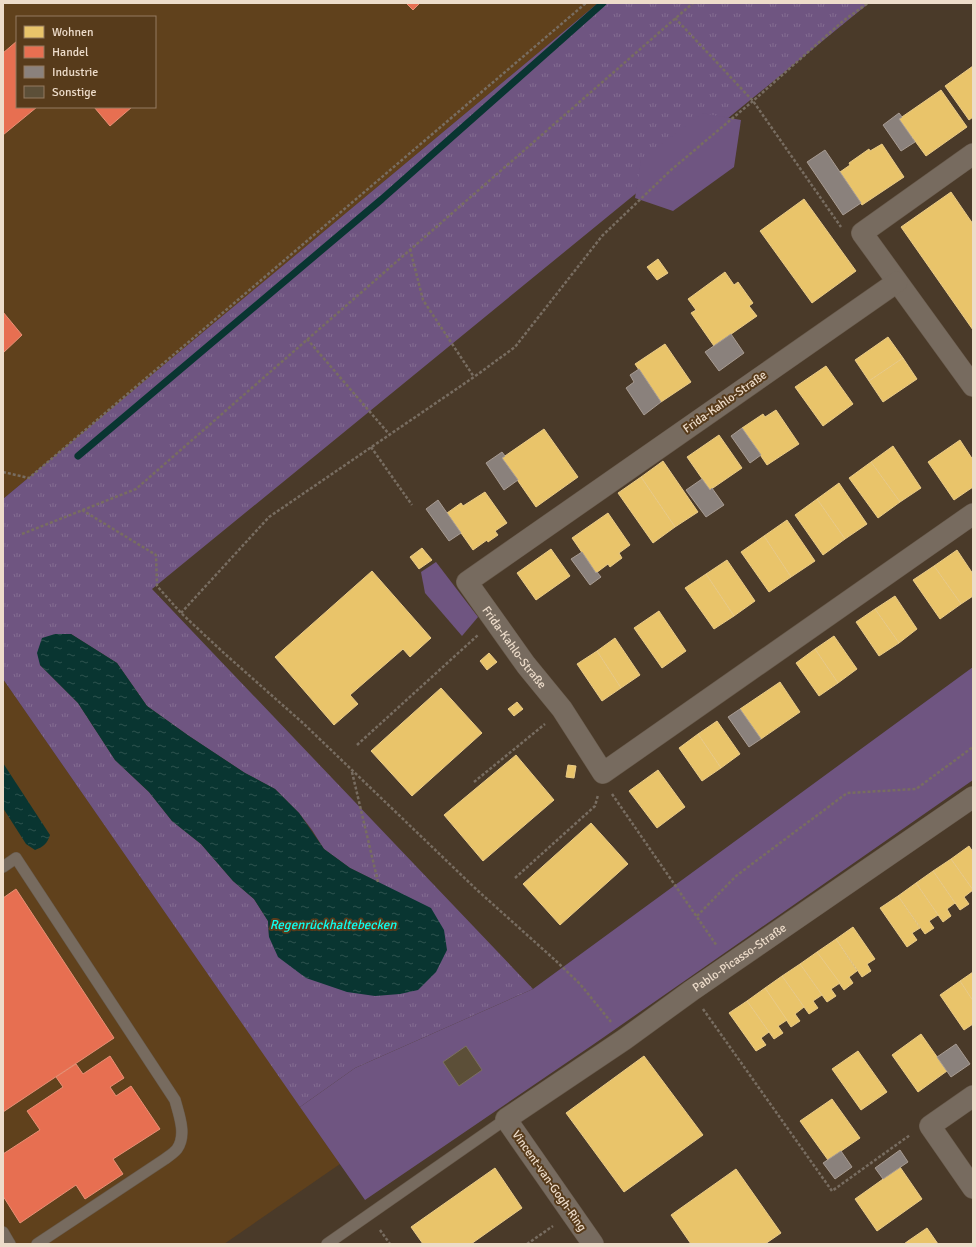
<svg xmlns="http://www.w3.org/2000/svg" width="976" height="1247" viewBox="0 0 976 1247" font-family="Signika,sans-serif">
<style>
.built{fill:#60411c;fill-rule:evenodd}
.grass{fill:url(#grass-tufts);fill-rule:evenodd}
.park{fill:#6f5581}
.water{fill:url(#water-ripples)}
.homes{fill:#e9c46a;stroke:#eacb87}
.shops{fill:#e76f51;stroke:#e99075}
.industry{fill:#8a817c;stroke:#a89c93}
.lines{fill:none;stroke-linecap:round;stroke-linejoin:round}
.stream{stroke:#093531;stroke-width:7}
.building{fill:#5c4f38;stroke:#7b7061}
.service-casing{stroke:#67594a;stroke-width:12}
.minor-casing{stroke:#67594a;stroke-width:22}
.path{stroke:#786d61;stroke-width:2.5;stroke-dasharray:3 2;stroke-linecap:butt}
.service{stroke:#776b5f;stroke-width:11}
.minor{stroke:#776b5f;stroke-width:21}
.labels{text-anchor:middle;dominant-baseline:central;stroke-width:4;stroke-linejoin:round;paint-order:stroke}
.street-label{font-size:12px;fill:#eddcca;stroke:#573b1b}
.water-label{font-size:13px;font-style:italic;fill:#0cfff1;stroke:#573b1b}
</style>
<defs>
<pattern id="grass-tufts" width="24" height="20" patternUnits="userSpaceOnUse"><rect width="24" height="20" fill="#6f5581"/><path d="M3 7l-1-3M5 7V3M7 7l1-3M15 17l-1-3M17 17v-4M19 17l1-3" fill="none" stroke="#846d92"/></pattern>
<pattern id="water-ripples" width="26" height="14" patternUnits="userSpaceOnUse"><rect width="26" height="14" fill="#093531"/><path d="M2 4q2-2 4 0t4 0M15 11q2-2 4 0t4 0" fill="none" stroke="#2d524e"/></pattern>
</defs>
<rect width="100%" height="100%" fill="#4a3a29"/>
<!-- built -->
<g class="built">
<path d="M3,3h595l-595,496zM17,17h138v90h-138z"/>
<path d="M3,679l337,485 -116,80h-221z"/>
</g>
<!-- grass -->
<path class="grass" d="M598,3h271l-717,586 381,400 -178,79 -55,39 -297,-428v-180zM55,634h16l46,29 30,43 42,30 56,37 30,16 24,24 13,17 12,19 26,19 28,14 -109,55 -1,-16 -14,-22 -21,-18 -32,-37 -29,-23 -23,-29 -34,-32 -37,-57 -38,-38z"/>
<!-- park -->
<g class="park">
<path d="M702,113l39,7 -7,47 -61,44 -38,-13 6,-38z"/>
<path d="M436,562l42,55 -16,19 -37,-43 -4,-21z"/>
<path d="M973,667v113l-379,264 -229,156 -65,-93 55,-39 178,-79z"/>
</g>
<!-- water -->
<g class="water">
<path d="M55,634h16l46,29 30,43 42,30 56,37 30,16 24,24 25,36 26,19 81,40 13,22 3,20 -11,22 -18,18 -18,4 -25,2 -28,-4 -41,-14 -28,-21 -9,-20 -1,-16 -14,-22 -21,-18 -32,-37 -29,-23 -23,-29 -34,-32 -37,-57 -38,-38 -3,-12 5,-15z"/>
<path d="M3,763l47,72c-3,9 -7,12 -15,15l-9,-6 -23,-36z"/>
</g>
<!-- homes -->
<g class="homes">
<path d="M973,66v51l-4,3 -24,-34z"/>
<path d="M941,90l26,37 -41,29 -27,-37z"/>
<path d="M882,144l22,33 -42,28 -22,-33 10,-7 -1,-2 20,-14 1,2z"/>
<path d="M951,192l22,32v106l-72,-103z"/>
<path d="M804,199l52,72 -44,32 -52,-72z"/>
<path d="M658,259l10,14 -11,7 -10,-13z"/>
<path d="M725,272l9,13 4,-3 15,21 -4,3 8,10 -43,30 -23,-33 5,-3 -8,-11z"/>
<path d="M888,337l15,21 -34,23 -14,-21z"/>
<path d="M665,344l26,38 -30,20 -26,-38z"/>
<path d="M903,358l14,21 -34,23 -14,-21z"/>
<path d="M826,366l27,38 -30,22 -28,-39z"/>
<path d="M776,410l23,34 -32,21 -25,-37 21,-14 2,3z"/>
<path d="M544,429l34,48 -42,30 -34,-49z"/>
<path d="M719,435l23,33 -32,22 -23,-33z"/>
<path d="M960,440l13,20v27l-19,13 -26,-38z"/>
<path d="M893,446l28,42 -21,14 -29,-40z"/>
<path d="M663,461l35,51 -23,15 -34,-50z"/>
<path d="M871,462l29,40 -22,16 -29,-40z"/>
<path d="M641,477l34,50 -22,16 -35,-50z"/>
<path d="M839,483l28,41 -22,15 -28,-40z"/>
<path d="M485,492l22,31 -12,8 3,4 -10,7 -1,-2 -14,10 -26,-37 14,-10 2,3z"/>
<path d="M817,499l28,40 -22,16 -28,-40z"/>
<path d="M608,513l22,32 -11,8 3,5 -12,9 -2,-3 -12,9 -24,-35z"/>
<path d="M787,520l28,41 -24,16 -27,-41z"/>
<path d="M764,536l27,41 -22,15 -28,-40z"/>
<path d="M422,548l10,12 -13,9 -9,-12z"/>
<path d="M551,549l19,27 -34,24 -19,-27z"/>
<path d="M957,550l16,24v22l-12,8 -27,-38z"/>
<path d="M727,560l28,41 -21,15 -28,-42z"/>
<path d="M934,566l27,38 -21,15 -27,-39z"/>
<path d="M372,571l59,67 -21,19 -7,-8 -53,46 8,9 -24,21 -59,-68z"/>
<path d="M706,574l28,42 -20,13 -29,-41z"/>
<path d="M895,596l22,33 -18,14 -24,-34z"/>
<path d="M875,609l24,34 -20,13 -23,-34z"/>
<path d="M659,611l27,40 -24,17 -28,-40z"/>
<path d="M834,636l23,33 -19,14 -23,-34z"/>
<path d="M615,638l25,37 -19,13 -24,-37z"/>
<path d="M815,649l23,34 -19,13 -23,-33z"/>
<path d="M597,651l24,37 -19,13 -25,-37z"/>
<path d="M489,653l8,9 -10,8 -7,-9z"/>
<path d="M780,682l20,30 -39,27 -21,-30z"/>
<path d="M441,688l41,45 -70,63 -41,-45z"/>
<path d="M517,702l6,7 -9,7 -6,-7z"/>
<path d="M717,721l23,33 -19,14 -23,-34z"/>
<path d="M698,734l23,34 -19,13 -23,-33z"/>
<path d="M516,755l38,45 -71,61 -39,-46z"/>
<path d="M568,765l8,1 -2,12 -8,-1z"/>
<path d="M658,770l27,37 -28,21 -28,-37z"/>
<path d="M591,823l37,41 -68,61 -37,-41z"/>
<path d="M969,846l4,6v38l-22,-31z"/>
<path d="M951,859l22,31 -9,7 5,7 -9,6 -27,-39z"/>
<path d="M933,871l22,32 -8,6 4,7 -8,6 -27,-39z"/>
<path d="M916,883l22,32 -9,6 5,7 -9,6 -27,-38z"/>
<path d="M898,896l22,32 -8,5 5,7 -10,7 -27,-39z"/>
<path d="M853,927l22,32 -8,5 4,7 -9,6 -26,-38z"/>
<path d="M836,939l21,32 -8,6 4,6 -9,7 -27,-38z"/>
<path d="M817,952l23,31 -9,6 5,7 -9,6 -27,-38z"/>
<path d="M800,964l22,31 -9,6 5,7 -9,6 -27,-38z"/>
<path d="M973,972v29l-13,-20z"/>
<path d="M782,976l22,31 -9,7 5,7 -9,6 -26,-39z"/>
<path d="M960,981l13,20v23l-9,6 -24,-35z"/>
<path d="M765,988l22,32 -9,6 5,7 -9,6 -27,-38z"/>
<path d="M747,1001l22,31 -8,6 5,7 -10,6 -27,-38z"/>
<path d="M921,1034l26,37 -29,21 -26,-37z"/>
<path d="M858,1051l29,41 -26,18 -29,-41z"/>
<path d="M644,1056l59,79 -79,57 -58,-79z"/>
<path d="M832,1099l28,39 -32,22 -28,-39z"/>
<path d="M900,1167l22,32 -45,32 -22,-32z"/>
<path d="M495,1168l27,40 -51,36h-48l-12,-17z"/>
<path d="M736,1169l45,64 -16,11h-74l-20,-29z"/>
<path d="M927,1228l11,16h-34l4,-3z"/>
</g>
<!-- shops -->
<g class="shops">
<path d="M406,3h14l-7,7z"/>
<path d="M17,41v66h20l-34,28v-82z"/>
<path d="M94,107h38l-22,19z"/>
<path d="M3,312l19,23 -19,18z"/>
<path d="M16,889l98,149 -111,74v-214z"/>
<path d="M110,1056l14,22 -14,9 6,9 15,-10 29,43 -47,30 10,15 -38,25 -9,-14 -56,38 -17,-27v-42l37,-24 -13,-19 36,-24 -7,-10 20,-13 7,10z"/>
</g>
<!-- industry -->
<g class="industry">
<path d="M899,113l3,4 -3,2 16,23 -14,9 -18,-26z"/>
<path d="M825,150l36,53 -18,12 -36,-53z"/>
<path d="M731,334l13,19 -25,18 -14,-19z"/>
<path d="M639,369l22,33 -17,13 -18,-27 8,-6 -4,-7z"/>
<path d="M742,428l19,27 -11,8 -19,-27z"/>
<path d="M502,452l3,4 -3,2 16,22 -14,10 -18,-27z"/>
<path d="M702,479l8,11 2,-2 12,17 -18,12 -20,-27z"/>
<path d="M438,500l23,33 -12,8 -23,-32z"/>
<path d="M582,552l14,21 1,-1 4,5 -11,8 -19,-26z"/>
<path d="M740,709l21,30 -12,8 -21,-30z"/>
<path d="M956,1044l14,20 -19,13 -14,-20z"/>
<path d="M900,1150l8,12 -25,17 -8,-11z"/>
<path d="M841,1151l11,16 -17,12 -12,-16z"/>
</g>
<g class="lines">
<!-- stream -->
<path class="stream" d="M78,456l304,-257 221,-196"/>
</g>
<!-- building -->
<path class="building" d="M466,1046l16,24 -23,16 -16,-24z"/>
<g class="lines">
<!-- service casing -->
<g class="service-casing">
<g id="service">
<path d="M3,867l13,-9 159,242c4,15 12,35 2,49 -3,4 -8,7 -12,10l-128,85"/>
<path d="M3,1232l7,12"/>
<path d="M327,1244l179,-125"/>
</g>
</g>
<!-- minor casing -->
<g class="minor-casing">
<g id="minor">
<path d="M973,154l-111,79 111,153"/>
<path id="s1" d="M897,282l-430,300 59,83 36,44 41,64 370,-259"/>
<path d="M973,1096l-43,30 43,62"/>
<path id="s2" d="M593,1244l-87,-125 119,-80 66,-48 282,-194"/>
</g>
</g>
<!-- path -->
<g class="path">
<path d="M675,18l78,83 88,126"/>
<path d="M410,249l13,51 51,77"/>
<path d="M307,339l82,95"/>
<path d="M371,447l41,58"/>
<path d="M3,472l26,6 557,-475"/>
<path d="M82,510l74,45 1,31 24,27 44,41 79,70 173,166 78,70 25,24 31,38"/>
<path d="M22,534l114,-45 557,-486"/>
<path d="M181,613l88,-96 205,-140 41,-30 87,-111 69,-66 82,-69 90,-80 25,-18"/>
<path d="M357,745l121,-110"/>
<path d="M352,772l26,110"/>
<path d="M474,782l71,-58"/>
<path d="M612,794l105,152"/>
<path d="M515,878l80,-72 3,-11"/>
<path d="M697,916l39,-40 111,-83 69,-4 57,-42"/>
<path d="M703,1009l129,182 78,-56"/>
<path d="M380,1230l10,14"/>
<path d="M527,1244l26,-18"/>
</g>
<!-- service -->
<use href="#service" class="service"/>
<!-- minor -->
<use href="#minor" class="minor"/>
</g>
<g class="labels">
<!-- street labels -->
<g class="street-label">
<text transform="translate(725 402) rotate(-35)">Frida-Kahlo-Straße</text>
<text stroke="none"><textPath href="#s1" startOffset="605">Frida-Kahlo-Straße</textPath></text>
<text stroke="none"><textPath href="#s2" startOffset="436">Pablo-Picasso-Straße</textPath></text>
<text transform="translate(549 1181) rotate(55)">Vincent-van-Gogh-Ring</text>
</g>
<!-- water labels -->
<g class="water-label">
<text x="333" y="925">Regenrückhaltebecken</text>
</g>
</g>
<!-- border -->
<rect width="976" height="1247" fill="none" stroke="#eddcca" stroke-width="8"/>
<!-- legend -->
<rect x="16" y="16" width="140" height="92" fill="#573b1b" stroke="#937b61"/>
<rect x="24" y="26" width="20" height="12" fill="#e9c46a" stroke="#937b61"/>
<text x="52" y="36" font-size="12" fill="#eddcca">Wohnen</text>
<rect x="24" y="46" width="20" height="12" fill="#e76f51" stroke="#937b61"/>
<text x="52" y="56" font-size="12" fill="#eddcca">Handel</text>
<rect x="24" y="66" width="20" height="12" fill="#8a817c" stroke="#937b61"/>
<text x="52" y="76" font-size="12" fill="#eddcca">Industrie</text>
<rect x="24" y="86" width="20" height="12" fill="#5c4f38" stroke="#937b61"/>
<text x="52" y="96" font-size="12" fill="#eddcca">Sonstige</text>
</svg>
